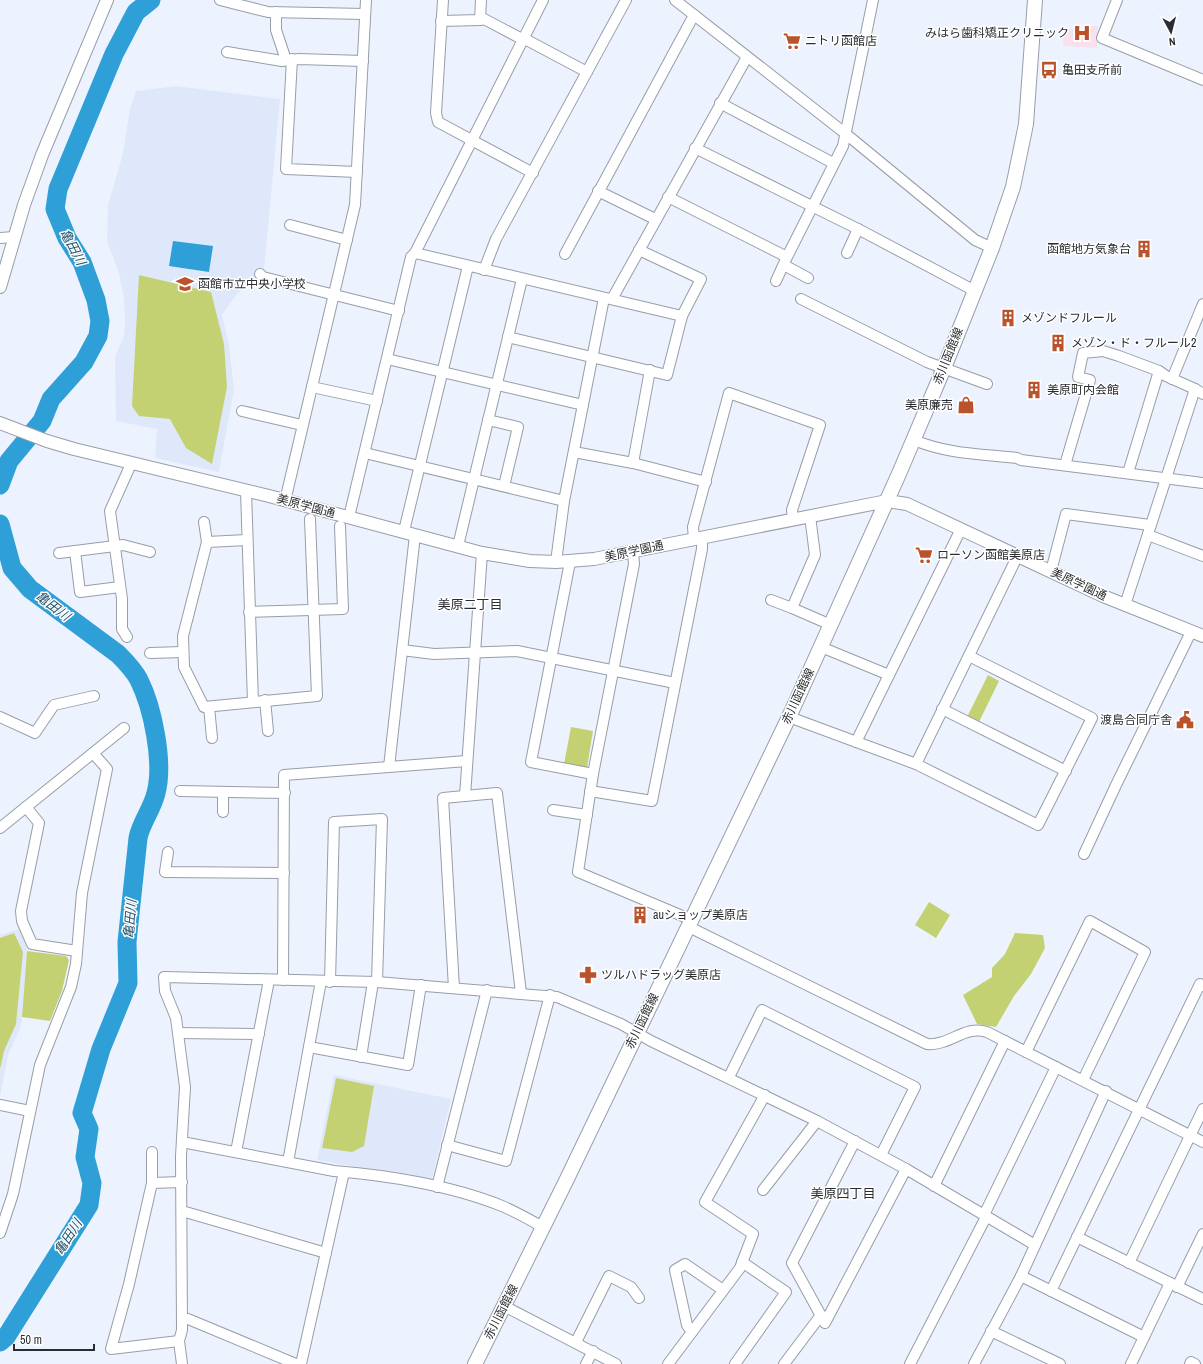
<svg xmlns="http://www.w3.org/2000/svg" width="1203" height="1364" viewBox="0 0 1203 1364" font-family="'Archivo Narrow','Noto Sans JP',sans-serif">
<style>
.built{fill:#dfe8fa}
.medical{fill:#f8e1ed}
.green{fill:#c3d173}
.water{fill:#2ea0d7}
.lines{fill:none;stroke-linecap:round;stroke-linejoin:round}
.river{stroke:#2ea0d7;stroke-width:19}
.minor-casing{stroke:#989da7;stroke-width:12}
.tertiary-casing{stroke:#989da7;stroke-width:14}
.secondary-casing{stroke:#989da7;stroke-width:16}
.minor{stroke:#fff;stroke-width:10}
.tertiary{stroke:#fff;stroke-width:12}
.secondary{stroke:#fff;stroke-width:14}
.labels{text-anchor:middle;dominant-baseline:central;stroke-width:3;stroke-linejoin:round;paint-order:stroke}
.poi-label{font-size:12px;fill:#2a2c30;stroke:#fff;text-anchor:start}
.street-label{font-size:12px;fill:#2a2c30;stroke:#fff}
.water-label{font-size:13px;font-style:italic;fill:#28546c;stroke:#fff}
.neighbourhood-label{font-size:13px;fill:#2a2c30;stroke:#fff}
</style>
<rect width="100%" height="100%" fill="#edf3fe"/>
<!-- built -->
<g class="built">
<path d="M176,86l104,13 -16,172 -28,24 -14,20 7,30 5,44 -15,83 -64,-14 2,-29 -41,-8 -1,-64 9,-22 1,-15 -1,-22 -5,-24 -12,-33 1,-36 15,-52 7,-45 6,-17z"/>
<path d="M19,929l8,20 -5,68 -1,9 -13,29 -8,42v-162z"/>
<path d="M334,1075l117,24 -19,80 -4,1 -111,-20z"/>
</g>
<!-- medical -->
<path class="medical" d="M1087,26h11l-1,22 -34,-2v-9l7,-8h17z"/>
<!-- green -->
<g class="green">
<path d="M139,275l72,17 13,52 3,43 -15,77 -26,-16 -16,-29 -31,-3 -7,-10z"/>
<path d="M988,675l11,6 -20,41 -12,-5z"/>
<path d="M571,727l22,4 -6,37 -23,-4z"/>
<path d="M929,902l21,13 -14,23 -21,-13z"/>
<path d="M14,933l9,19 -7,72 -12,27 -4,18v-131z"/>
<path d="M1015,933l28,2 2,13 -14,26 -17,22 -18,31 -19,-3 -14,-29 29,-18v-9l13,-14z"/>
<path d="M27,951l39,5 3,4 -7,31 -12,30 -28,-4z"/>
<path d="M336,1078l38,8 -10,60 -12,6 -30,-4z"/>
</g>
<!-- water -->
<path class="water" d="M173,241l40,5 -4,26 -40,-6z"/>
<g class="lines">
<!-- river -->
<g class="river">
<path d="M0,485l9,-24 33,-40 9,-22 33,-37 14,-26 2,-15 -4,-21 -14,-38 -15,-24 -12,-29 3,-20 56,-135 22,-42 15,-12"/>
<path d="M0,524l12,44 18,21 88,65c8,8 16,16 21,26 14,28 25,83 17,113 -4,17 -15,29 -18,45l-11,104 1,41 -27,66 -19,64 7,16 -4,28 7,26 -3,22 -83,132 -6,5"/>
</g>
<!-- minor casing -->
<g class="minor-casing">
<g id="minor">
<path d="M220,0l48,12 97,2"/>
<path d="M443,0l-7,113 2,9 95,51"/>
<path d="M675,0l171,134 129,106 17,8"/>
<path d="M1117,0l-15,38 101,42"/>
<path d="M276,12v18l10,30"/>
<path d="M480,20l4,-1 38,20"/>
<path d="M441,21l39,-1 1,-20"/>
<path d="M523,38l64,34"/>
<path d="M227,52l55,9 17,-2 64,2"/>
<path d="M292,59l-6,110 71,3"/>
<path d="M720,103l113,60"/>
<path d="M695,148l163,81 117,62"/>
<path d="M598,191l57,28"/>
<path d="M668,197l119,60 56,-111 30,-146"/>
<path d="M290,225l57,15"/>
<path d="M0,238l14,-1"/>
<path d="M415,253l267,63"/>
<path d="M847,253l11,-24"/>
<path d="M565,254l129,-239"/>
<path d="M784,265l24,13"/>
<path d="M484,270l12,-31 130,-239"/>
<path d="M260,274l3,3 136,34"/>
<path d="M776,281l10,-22"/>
<path d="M612,299l135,-242"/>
<path d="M801,299l126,63 60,22"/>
<path d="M508,337l159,38 15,-59 19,-37 -62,-29"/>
<path d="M387,359l196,46"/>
<path d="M1172,379l31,-75"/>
<path d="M312,387l65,14"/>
<path d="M242,411l60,14"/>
<path d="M488,420l30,7 -14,59"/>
<path d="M914,440c33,14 67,14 103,18l4,2 182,23"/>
<path d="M574,452l59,11 73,19"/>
<path d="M365,453l199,48"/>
<path d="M633,463l17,-93"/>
<path d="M1065,465l25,-85 -12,-3 5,-24 20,-2 16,5 40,15 7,5 29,13"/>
<path d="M1128,473l31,-102"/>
<path d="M246,491l7,211"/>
<path d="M285,501l70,-296 11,-205"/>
<path d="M810,516l5,39 -23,53 39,17"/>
<path d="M349,517l62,-260 4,-4 128,-253"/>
<path d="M204,522l3,20"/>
<path d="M404,531l64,-265"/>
<path d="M1148,535l55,21"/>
<path d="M694,539l-1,-12 36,-134 91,32 -28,85 1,9"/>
<path d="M247,540l-40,2 -24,94 1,31 20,40 113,-11 -7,-177"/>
<path d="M458,546l64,-267"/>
<path d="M75,551l5,41 40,-5"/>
<path d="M633,552l1,12 -41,210 -15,98 114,48"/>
<path d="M59,553l64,-8 27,7"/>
<path d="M556,562l8,-61 40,-203"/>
<path d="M570,562l-39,200 62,12"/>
<path d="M1051,571l15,-57 84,11"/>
<path d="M771,600l21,8"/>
<path d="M1125,605l70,-216 8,5"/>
<path d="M249,612l94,-3 -3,-83"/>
<path d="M127,637l-5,-8v-30l-12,-88 21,-47"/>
<path d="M821,647l68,28"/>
<path d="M402,650l32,4 83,-3 158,32"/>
<path d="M150,653l33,-1"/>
<path d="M265,700l3,31"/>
<path d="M209,707l3,31"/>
<path d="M942,709l124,62"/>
<path d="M0,717l35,16 19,-28 40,-9"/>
<path d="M789,717l127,47 122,61 54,-107 -123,-62"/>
<path d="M856,742l105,-213"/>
<path d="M916,764l102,-209"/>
<path d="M389,767l26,-232"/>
<path d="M180,791l105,2"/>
<path d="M590,791l62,10 50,-252v-12"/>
<path d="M465,796l17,-243"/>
<path d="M26,807l13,16 -18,88 1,10 10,23 45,7"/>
<path d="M553,810l34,5"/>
<path d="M223,812v-20"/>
<path d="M0,828l124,-100"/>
<path d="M168,852l-3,20 119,1"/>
<path d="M1084,854l32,-69 75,-153"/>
<path d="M689,927l238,117c23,2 37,-19 60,-12l216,110"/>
<path d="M283,980l1,-205 183,-14"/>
<path d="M330,982l4,-160 48,-3 -5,163"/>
<path d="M454,988l-11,-190 54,-5 24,200"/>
<path d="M178,1033l81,1"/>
<path d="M309,1047l99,18 13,-80"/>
<path d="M1026,1052l64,-131 55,31 -62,128"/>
<path d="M361,1057l12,-75"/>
<path d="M729,1077l33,-67 153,77 -34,68"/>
<path d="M0,1105l30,6"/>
<path d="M855,1141l-63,122 33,60 81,-154"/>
<path d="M182,1142l152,29c53,4 119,15 168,35 14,6 28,14 41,21"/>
<path d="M447,1145l59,16 44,-166"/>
<path d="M236,1152l33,-172"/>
<path d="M288,1162l33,-181"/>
<path d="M152,1183v-31"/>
<path d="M934,1186l71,-145"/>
<path d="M437,1187l50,-197"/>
<path d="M763,1190l54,-69"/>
<path d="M182,1211l144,42"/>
<path d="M984,1215l72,-148"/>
<path d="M0,1233l13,-39 27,-129 31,-78 5,-23 6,-71 25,-124 -14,-16"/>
<path d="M1077,1237l126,62"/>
<path d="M1129,1263l74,-154"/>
<path d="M1021,1276l123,61"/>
<path d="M1177,1287l26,-53"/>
<path d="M1051,1291l149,-307 3,2"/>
<path d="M504,1306l112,58"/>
<path d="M182,1319h6l108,45"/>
<path d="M991,1331l69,33"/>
<path d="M692,1332l-5,-7 -12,-55 10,-6 38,26"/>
<path d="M179,1341l-68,8 18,-65 23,-101 30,-1"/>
<path d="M576,1342l33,-66 22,11 8,11"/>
<path d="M182,1364l-3,-23 3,-11 -1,-174 4,-69 -9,-69 -11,-27 -1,-14 213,5 180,15 64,27 30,17 166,80 89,48 129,76"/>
<path d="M301,1364l43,-192"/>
<path d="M586,1364l7,-13"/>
<path d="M668,1364l72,-96 13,-34 -48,-32 60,-107"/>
<path d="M735,1364l51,-72 -44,-30"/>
<path d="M784,1364l37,-49"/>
<path d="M910,1364l76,-147"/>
<path d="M974,1364l47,-88 85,-185"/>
<path d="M1131,1364l39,-81"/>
<path d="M1190,1364l1,-2 4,2"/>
</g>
</g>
<!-- tertiary casing -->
<g class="tertiary-casing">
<g id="tertiary">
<path d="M0,287l24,-82 18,-50 65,-155"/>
<path d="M0,423l47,18 27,8 195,47 213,57 48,8 26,1 38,-3 293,-58 20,3 196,92 100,40"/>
</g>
</g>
<!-- secondary casing -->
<g class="secondary-casing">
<path id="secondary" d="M475,1364l91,-183 223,-464 109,-241 46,-108 48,-120 21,-61 13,-63 9,-124"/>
</g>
<!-- minor -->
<use href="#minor" class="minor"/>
<!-- tertiary -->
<use href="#tertiary" class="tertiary"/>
<!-- secondary -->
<use href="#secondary" class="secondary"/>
</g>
<!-- icons -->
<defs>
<g id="hospital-bare" transform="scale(1.38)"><path d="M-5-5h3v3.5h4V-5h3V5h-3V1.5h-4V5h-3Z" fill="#ba532b" stroke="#fff" stroke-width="2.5" paint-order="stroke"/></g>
<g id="supermarket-bare" transform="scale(1.38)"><path d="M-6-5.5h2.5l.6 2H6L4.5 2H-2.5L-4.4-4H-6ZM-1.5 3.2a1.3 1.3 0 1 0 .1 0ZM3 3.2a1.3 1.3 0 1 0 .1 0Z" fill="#ba532b" stroke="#fff" stroke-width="2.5" paint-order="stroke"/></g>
<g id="bus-bare" transform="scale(1.38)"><path d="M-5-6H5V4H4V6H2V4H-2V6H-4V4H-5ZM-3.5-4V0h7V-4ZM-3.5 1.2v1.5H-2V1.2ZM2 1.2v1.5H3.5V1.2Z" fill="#ba532b" stroke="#fff" stroke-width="2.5" paint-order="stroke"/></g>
<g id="building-bare" transform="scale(1.38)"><path d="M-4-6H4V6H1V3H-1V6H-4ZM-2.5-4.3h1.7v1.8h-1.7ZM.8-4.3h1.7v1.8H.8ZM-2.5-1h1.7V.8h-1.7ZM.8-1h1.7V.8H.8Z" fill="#ba532b" stroke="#fff" stroke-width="2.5" paint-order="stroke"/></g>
<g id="school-bare" transform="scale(1.38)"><path d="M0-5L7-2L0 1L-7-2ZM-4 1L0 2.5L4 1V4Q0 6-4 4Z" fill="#ba532b" stroke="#fff" stroke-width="2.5" paint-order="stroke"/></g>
<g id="shop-bare" transform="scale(1.38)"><path d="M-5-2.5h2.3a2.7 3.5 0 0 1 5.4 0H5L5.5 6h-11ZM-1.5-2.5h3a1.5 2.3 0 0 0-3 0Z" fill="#ba532b" stroke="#fff" stroke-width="2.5" paint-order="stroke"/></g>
<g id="civic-bare" transform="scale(1.38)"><path d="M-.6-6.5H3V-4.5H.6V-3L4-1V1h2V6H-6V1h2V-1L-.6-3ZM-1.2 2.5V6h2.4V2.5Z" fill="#ba532b" stroke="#fff" stroke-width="2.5" paint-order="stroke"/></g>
<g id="pharmacy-bare" transform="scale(1.38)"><path d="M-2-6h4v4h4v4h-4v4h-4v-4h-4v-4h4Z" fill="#ba532b" stroke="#fff" stroke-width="2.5" paint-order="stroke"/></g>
</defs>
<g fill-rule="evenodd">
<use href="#hospital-bare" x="1082" y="33"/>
<use href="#supermarket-bare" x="792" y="41"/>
<use href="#bus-bare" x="1049" y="70"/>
<use href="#building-bare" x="1144" y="249"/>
<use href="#school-bare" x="185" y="284"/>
<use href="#building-bare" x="1008" y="318"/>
<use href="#building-bare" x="1058" y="343"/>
<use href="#building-bare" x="1034" y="390"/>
<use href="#shop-bare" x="966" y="405"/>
<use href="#supermarket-bare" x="924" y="555"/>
<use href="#civic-bare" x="1185" y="720"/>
<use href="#building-bare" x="640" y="915"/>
<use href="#pharmacy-bare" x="588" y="975"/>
</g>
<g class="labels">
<!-- poi labels -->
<g class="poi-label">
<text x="1069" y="33" text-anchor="end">みはら歯科矯正クリニック</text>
<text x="805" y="41">ニトリ函館店</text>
<text x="1062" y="70">亀田支所前</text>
<text x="1131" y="249" text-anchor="end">函館地方気象台</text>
<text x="198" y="284">函館市立中央小学校</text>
<text x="1021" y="318">メゾンドフルール</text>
<text x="1071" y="343">メゾン・ド・フルール2</text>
<text x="1047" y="390">美原町内会館</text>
<text x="953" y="405" text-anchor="end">美原廉売</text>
<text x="937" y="555">ローソン函館美原店</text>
<text x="1172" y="720" text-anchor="end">渡島合同庁舎</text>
<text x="653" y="915">auショップ美原店</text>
<text x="601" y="975">ツルハドラッグ美原店</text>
</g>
<!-- street labels -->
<g class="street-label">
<text transform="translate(948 356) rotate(-68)">赤川函館線</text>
<text transform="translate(306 506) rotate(15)">美原学園通</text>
<text transform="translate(634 551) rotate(-12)">美原学園通</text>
<text transform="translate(1079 584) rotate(25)">美原学園通</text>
<text transform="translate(798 696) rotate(-65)">赤川函館線</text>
<text transform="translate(642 1021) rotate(-64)">赤川函館線</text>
<text transform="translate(501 1312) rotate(-63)">赤川函館線</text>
</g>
<!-- water labels -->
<g class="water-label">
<text transform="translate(73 247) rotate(62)">亀田川</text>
<text transform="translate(53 606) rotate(37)">亀田川</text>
<text transform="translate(130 919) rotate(-85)">亀田川</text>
<text transform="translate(68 1237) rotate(-57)">亀田川</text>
</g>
<!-- neighbourhood labels -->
<g class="neighbourhood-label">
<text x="470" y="604">美原二丁目</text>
<text x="843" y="1193">美原四丁目</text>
</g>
</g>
<!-- north arrow -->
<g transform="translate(1171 32) rotate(173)" stroke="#ffffff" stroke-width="3" paint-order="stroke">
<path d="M0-3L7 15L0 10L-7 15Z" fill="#2a2c30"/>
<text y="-6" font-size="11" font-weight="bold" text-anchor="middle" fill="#2a2c30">N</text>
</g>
<!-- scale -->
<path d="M14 1344v6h80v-6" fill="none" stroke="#2a2c30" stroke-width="2"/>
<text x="20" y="1344" font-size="12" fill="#2a2c30" stroke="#ffffff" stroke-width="3" paint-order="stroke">50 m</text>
</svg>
